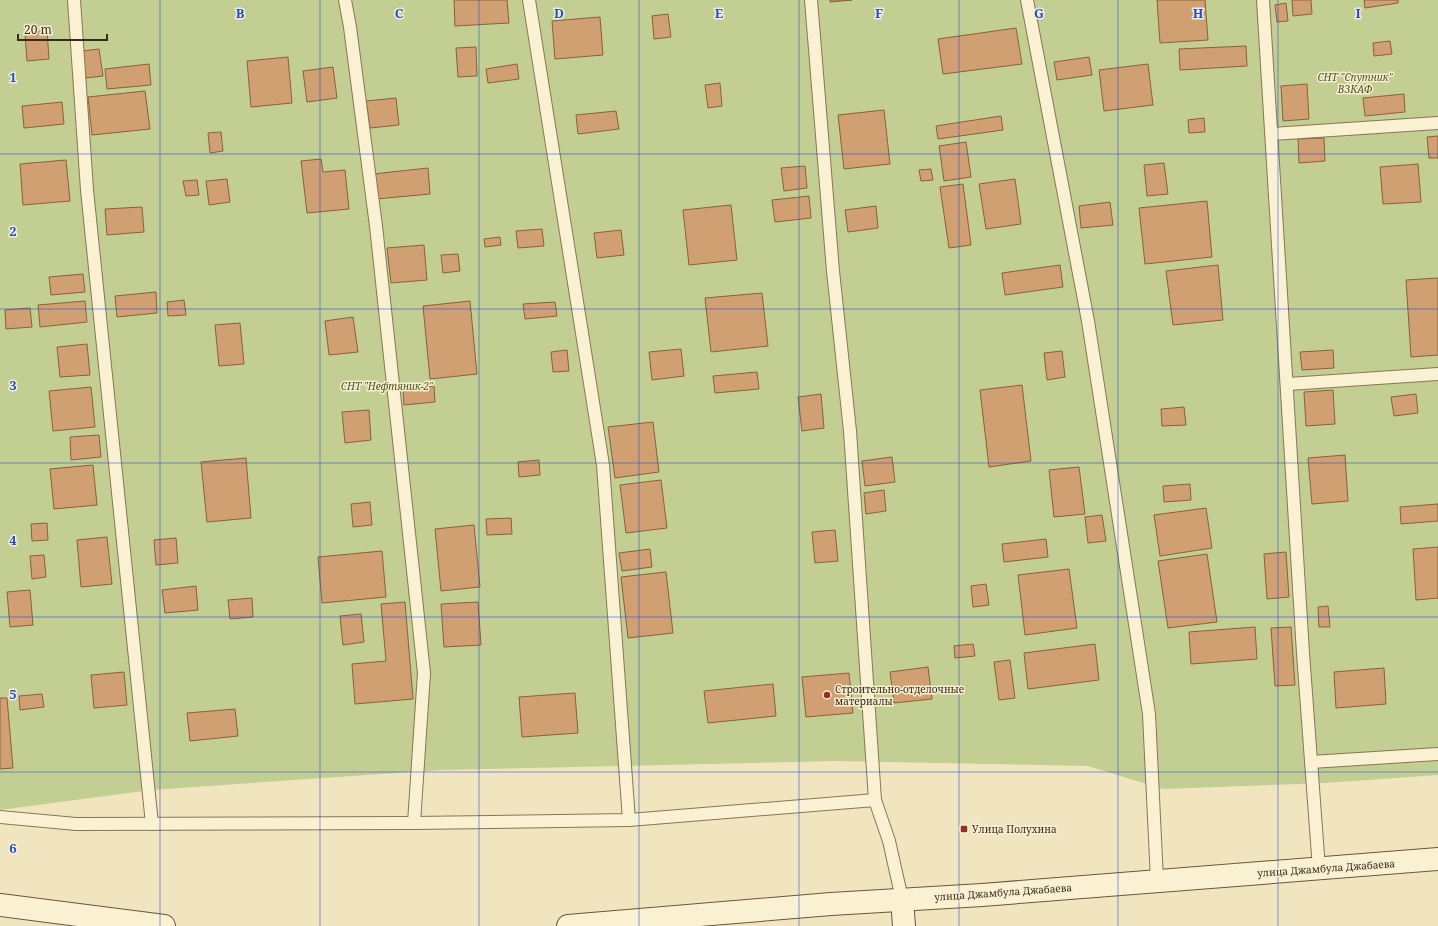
<svg xmlns="http://www.w3.org/2000/svg" width="1438" height="926" viewBox="0 0 1438 926" font-family="'Noto Serif',serif">
<style>
.green{fill:#c3ce93}
.building{fill:#d0a073;stroke:#8a603b}
.lines{fill:none;stroke-linecap:round;stroke-linejoin:round}
.service-casing{stroke:#897556;stroke-width:14}
.secondary-casing{stroke:#6b563a;stroke-width:24}
.service{stroke:#faf1d2;stroke-width:12}
.secondary{stroke:#faf1d2;stroke-width:22}
.grid{fill:none;stroke:#1d4ed8;stroke-width:1;stroke-opacity:0.55}
.poi-dot{fill:#9b2b24;stroke:#f7eecf;stroke-width:1.5}
.labels{text-anchor:middle;dominant-baseline:central;stroke-width:3;stroke-linejoin:round;paint-order:stroke}
.park-label{font-size:10px;font-style:italic;fill:#455521;stroke:#f7eecf}
.poi-label{font-size:10px;fill:#382b1c;stroke:#f7eecf;text-anchor:start}
.street-label{font-size:10px;fill:#382b1c;stroke:#f7eecf}
.grid-label{font-size:13px;text-anchor:middle;font-weight:bold;fill:#1d4ed8;stroke:#f7eecf;stroke-width:3;stroke-linejoin:round;paint-order:stroke}
</style>
<rect width="100%" height="100%" fill="#f0e5bf"/>
<!-- green -->
<path class="green" d="M0,0h1438v775l-113,8 -162,6 -75,-23 -251,-5 -397,9 -289,20 -151,20z"/>
<!-- building -->
<g class="building">
<path d="M454,0h53l2,23 -54,3z"/>
<path d="M830,0h22l-22,2z"/>
<path d="M1157,0h48l3,40 -48,3z"/>
<path d="M1292,0h19l1,14 -19,2z"/>
<path d="M1364,0h34v3l-33,5z"/>
<path d="M1286,3l2,18 -11,1 -2,-17z"/>
<path d="M668,14l3,23 -17,2 -2,-23z"/>
<path d="M600,17l3,38 -48,4 -3,-38z"/>
<path d="M1016,28l6,36 -79,10 -5,-35z"/>
<path d="M47,31l2,28 -22,2 -2,-27z"/>
<path d="M1390,41l2,13 -18,2 -1,-13z"/>
<path d="M1246,46l1,20 -67,4 -1,-21z"/>
<path d="M476,47l1,29 -19,1 -2,-29z"/>
<path d="M99,49l4,27 -17,2 -4,-27z"/>
<path d="M288,57l4,46 -41,4 -4,-46z"/>
<path d="M1089,57l3,18 -35,5 -3,-18z"/>
<path d="M149,64l2,21 -44,4 -2,-20z"/>
<path d="M517,64l2,15 -31,4 -2,-14z"/>
<path d="M1148,64l5,41 -49,6 -5,-41z"/>
<path d="M333,67l4,31 -30,4 -4,-31z"/>
<path d="M720,83l2,23 -14,2 -3,-23z"/>
<path d="M1307,84l2,35 -26,2 -2,-35z"/>
<path d="M145,91l5,38 -58,6 -4,-38z"/>
<path d="M1404,94l1,18 -40,4 -2,-18z"/>
<path d="M396,98l3,27 -29,3 -4,-27z"/>
<path d="M62,102l2,22 -40,4 -2,-22z"/>
<path d="M884,110l6,54 -46,5 -6,-54z"/>
<path d="M616,111l3,18 -41,5 -2,-19z"/>
<path d="M1001,116l2,14 -65,9 -2,-13z"/>
<path d="M1204,118l1,14 -16,1 -1,-13z"/>
<path d="M221,132l2,19 -13,2 -2,-20z"/>
<path d="M1438,136v22h-9l-2,-21z"/>
<path d="M1324,138l1,23 -26,2 -1,-24z"/>
<path d="M966,142l5,35 -27,4 -5,-35z"/>
<path d="M321,159l2,13 22,-2 4,39 -42,4 -6,-52z"/>
<path d="M66,160l4,41 -47,4 -3,-41z"/>
<path d="M1164,163l4,31 -21,2 -3,-31z"/>
<path d="M1418,164l3,38 -38,2 -3,-37z"/>
<path d="M805,166l2,22 -23,3 -3,-23z"/>
<path d="M428,168l2,26 -54,5 -3,-25z"/>
<path d="M931,169l2,11 -12,1 -2,-11z"/>
<path d="M227,179l3,23 -21,3 -3,-24z"/>
<path d="M1015,179l6,45 -35,5 -7,-45z"/>
<path d="M197,180l2,15 -13,1 -3,-15z"/>
<path d="M963,184l8,61 -22,3 -9,-61z"/>
<path d="M809,196l2,22 -36,4 -3,-22z"/>
<path d="M1207,201l5,56 -67,7 -6,-56z"/>
<path d="M1110,202l3,23 -32,3 -2,-22z"/>
<path d="M731,205l6,55 -48,5 -6,-55z"/>
<path d="M876,206l2,22 -30,4 -3,-22z"/>
<path d="M142,207l2,25 -37,3 -2,-26z"/>
<path d="M542,229l2,17 -26,2 -2,-17z"/>
<path d="M621,230l3,25 -27,3 -3,-25z"/>
<path d="M500,237l1,8 -16,2 -1,-8z"/>
<path d="M424,245l3,35 -36,3 -4,-35z"/>
<path d="M458,254l2,17 -17,2 -2,-18z"/>
<path d="M1060,265l3,22 -58,8 -3,-22z"/>
<path d="M1218,265l5,55 -50,5 -7,-54z"/>
<path d="M83,274l2,18 -34,3 -2,-18z"/>
<path d="M1438,278v77l-27,2 -5,-77z"/>
<path d="M156,292l1,21 -40,4 -2,-21z"/>
<path d="M762,293l6,53 -57,6 -6,-54z"/>
<path d="M184,300l2,15 -18,1 -1,-14z"/>
<path d="M85,301l2,21 -47,5 -2,-22z"/>
<path d="M470,301l7,73 -47,5 -7,-73z"/>
<path d="M555,302l2,14 -32,3 -2,-15z"/>
<path d="M30,308l2,19 -26,2 -1,-19z"/>
<path d="M353,317l5,35 -29,3 -4,-34z"/>
<path d="M240,323l4,41 -25,2 -4,-41z"/>
<path d="M87,344l3,31 -30,2 -3,-30z"/>
<path d="M681,349l3,27 -32,4 -3,-28z"/>
<path d="M567,350l2,21 -16,1 -2,-20z"/>
<path d="M1333,350l1,18 -32,2 -2,-18z"/>
<path d="M1062,351l3,26 -18,3 -3,-27z"/>
<path d="M757,372l2,17 -44,4 -2,-17z"/>
<path d="M1022,385l9,76 -42,6 -9,-77z"/>
<path d="M434,386l1,16 -31,3 -1,-16z"/>
<path d="M91,387l4,40 -42,4 -4,-40z"/>
<path d="M1333,390l2,34 -29,2 -2,-34z"/>
<path d="M821,394l3,34 -22,3 -4,-34z"/>
<path d="M1416,394l2,19 -24,3 -3,-19z"/>
<path d="M1184,407l2,18 -24,1 -1,-17z"/>
<path d="M369,410l2,30 -26,3 -3,-31z"/>
<path d="M653,422l6,50 -44,6 -7,-51z"/>
<path d="M99,435l2,22 -30,3 -1,-23z"/>
<path d="M1345,455l3,46 -36,3 -4,-46z"/>
<path d="M892,457l3,25 -30,4 -3,-25z"/>
<path d="M246,458l5,60 -44,4 -6,-60z"/>
<path d="M539,460l1,15 -21,2 -1,-15z"/>
<path d="M93,465l4,40 -43,4 -4,-40z"/>
<path d="M1079,467l6,47 -31,3 -5,-47z"/>
<path d="M661,480l6,48 -41,5 -6,-48z"/>
<path d="M1190,484l1,16 -27,2 -1,-16z"/>
<path d="M884,490l2,21 -20,3 -2,-21z"/>
<path d="M370,502l2,23 -19,2 -2,-23z"/>
<path d="M1438,504v17l-37,3 -1,-17z"/>
<path d="M1206,508l6,40 -52,8 -6,-41z"/>
<path d="M1102,515l4,26 -18,2 -3,-26z"/>
<path d="M511,518l1,16 -25,1 -1,-16z"/>
<path d="M47,523l1,17 -16,1 -1,-17z"/>
<path d="M474,525l6,62 -39,4 -6,-62z"/>
<path d="M835,530l3,31 -23,2 -3,-31z"/>
<path d="M107,537l5,47 -31,3 -4,-47z"/>
<path d="M176,538l2,25 -22,2 -2,-25z"/>
<path d="M1046,539l2,18 -44,5 -2,-18z"/>
<path d="M1438,547v51l-22,2 -3,-51z"/>
<path d="M650,549l2,18 -30,4 -3,-18z"/>
<path d="M382,551l4,46 -64,6 -4,-46z"/>
<path d="M1286,552l3,45 -22,2 -3,-45z"/>
<path d="M1207,554l10,68 -49,6 -10,-67z"/>
<path d="M44,555l2,22 -14,2 -2,-23z"/>
<path d="M1069,569l8,59 -52,7 -7,-60z"/>
<path d="M666,572l7,61 -45,5 -7,-61z"/>
<path d="M986,584l3,21 -16,2 -2,-21z"/>
<path d="M196,586l2,24 -33,3 -3,-23z"/>
<path d="M30,590l3,35 -23,2 -3,-35z"/>
<path d="M252,598l1,19 -23,2 -2,-19z"/>
<path d="M405,602l8,97 -58,5 -3,-40 34,-3 -5,-57z"/>
<path d="M478,602l3,43 -37,2 -3,-43z"/>
<path d="M1328,606l2,21h-11l-1,-20z"/>
<path d="M361,614l3,28 -21,3 -3,-29z"/>
<path d="M1255,627l2,32 -66,5 -2,-32z"/>
<path d="M1291,627l4,58 -20,1 -4,-58z"/>
<path d="M973,644l2,12 -20,2 -1,-12z"/>
<path d="M1095,644l4,36 -71,9 -4,-36z"/>
<path d="M1010,660l5,38 -16,2 -5,-38z"/>
<path d="M928,667l4,32 -38,4 -4,-31z"/>
<path d="M1384,668l2,36 -50,4 -2,-36z"/>
<path d="M124,672l3,33 -33,3 -3,-33z"/>
<path d="M849,673l4,40 -47,4 -4,-40z"/>
<path d="M773,684l3,32 -68,7 -4,-32z"/>
<path d="M575,693l3,40 -56,4 -3,-40z"/>
<path d="M42,694l2,13 -24,3 -1,-14z"/>
<path d="M0,698h7l6,70 -13,1z"/>
<path d="M235,709l3,27 -48,5 -3,-28z"/>
</g>
<g class="lines">
<!-- service casing -->
<g class="service-casing">
<g id="service">
<path d="M74,0l13,190 65,634"/>
<path d="M345,0l5,27 26,199 48,447 -10,150 215,-3 246,-20"/>
<path d="M529,0l74,465 26,355"/>
<path d="M811,0l22,271 17,160 25,369 14,41 13,58"/>
<path d="M1027,0l61,321 61,393 8,166"/>
<path d="M1263,0l40,653 16,216"/>
<path d="M1272,134l166,-11"/>
<path d="M1288,384l150,-10"/>
<path d="M1311,762l127,-8"/>
<path d="M0,817l76,7 338,-1"/>
</g>
</g>
<!-- secondary casing -->
<g class="secondary-casing">
<g id="secondary">
<path d="M902,899l2,27"/>
<path d="M0,905l164,21"/>
<path d="M568,926l263,-22 151,-9 456,-36"/>
</g>
</g>
<!-- service -->
<use href="#service" class="service"/>
<!-- secondary -->
<use href="#secondary" class="secondary"/>
</g>
<!-- grid -->
<path class="grid" d="M160,0v926M320,0v926M479,0v926M639,0v926M799,0v926M959,0v926M1118,0v926M1278,0v926M0,154h1438M0,309h1438M0,463h1438M0,617h1438M0,772h1438"/>
<!-- markers -->
<g class="poi-dot">
<circle cx="827" cy="695" r="4"/>
<rect x="960" y="825" width="8" height="8" rx="2"/>
</g>
<g class="labels">
<!-- park labels -->
<g class="park-label">
<text x="1355" y="77">СНТ "Спутник"<tspan x="1355" dy="12">ВЗКАФ</tspan></text>
<text x="387" y="386">СНТ "Нефтяник-2"</text>
</g>
<!-- poi labels -->
<g class="poi-label">
<text x="835" y="689">Строительно-отделочные<tspan x="835" dy="12">материалы</tspan></text>
<text x="972" y="829">Улица Полухина</text>
</g>
<!-- street labels -->
<g class="street-label">
<text transform="translate(1326 868) rotate(-4)">улица Джамбула Джабаева</text>
<text transform="translate(1003 892) rotate(-4)">улица Джамбула Джабаева</text>
</g>
</g>
<g class="grid-label">
<text x="240" y="18">B</text>
<text x="399" y="18">C</text>
<text x="559" y="18">D</text>
<text x="719" y="18">E</text>
<text x="879" y="18">F</text>
<text x="1039" y="18">G</text>
<text x="1198" y="18">H</text>
<text x="1358" y="18">I</text>
<text x="13" y="82">1</text>
<text x="13" y="236">2</text>
<text x="13" y="390">3</text>
<text x="13" y="545">4</text>
<text x="13" y="699">5</text>
<text x="13" y="853">6</text>
</g>
<!-- scale -->
<path d="M18 34v6h89v-6" fill="none" stroke="#382b1c" stroke-width="2"/>
<text x="24" y="34" font-size="12" fill="#382b1c" stroke="#f7eecf" stroke-width="3" paint-order="stroke">20 m</text>
</svg>
